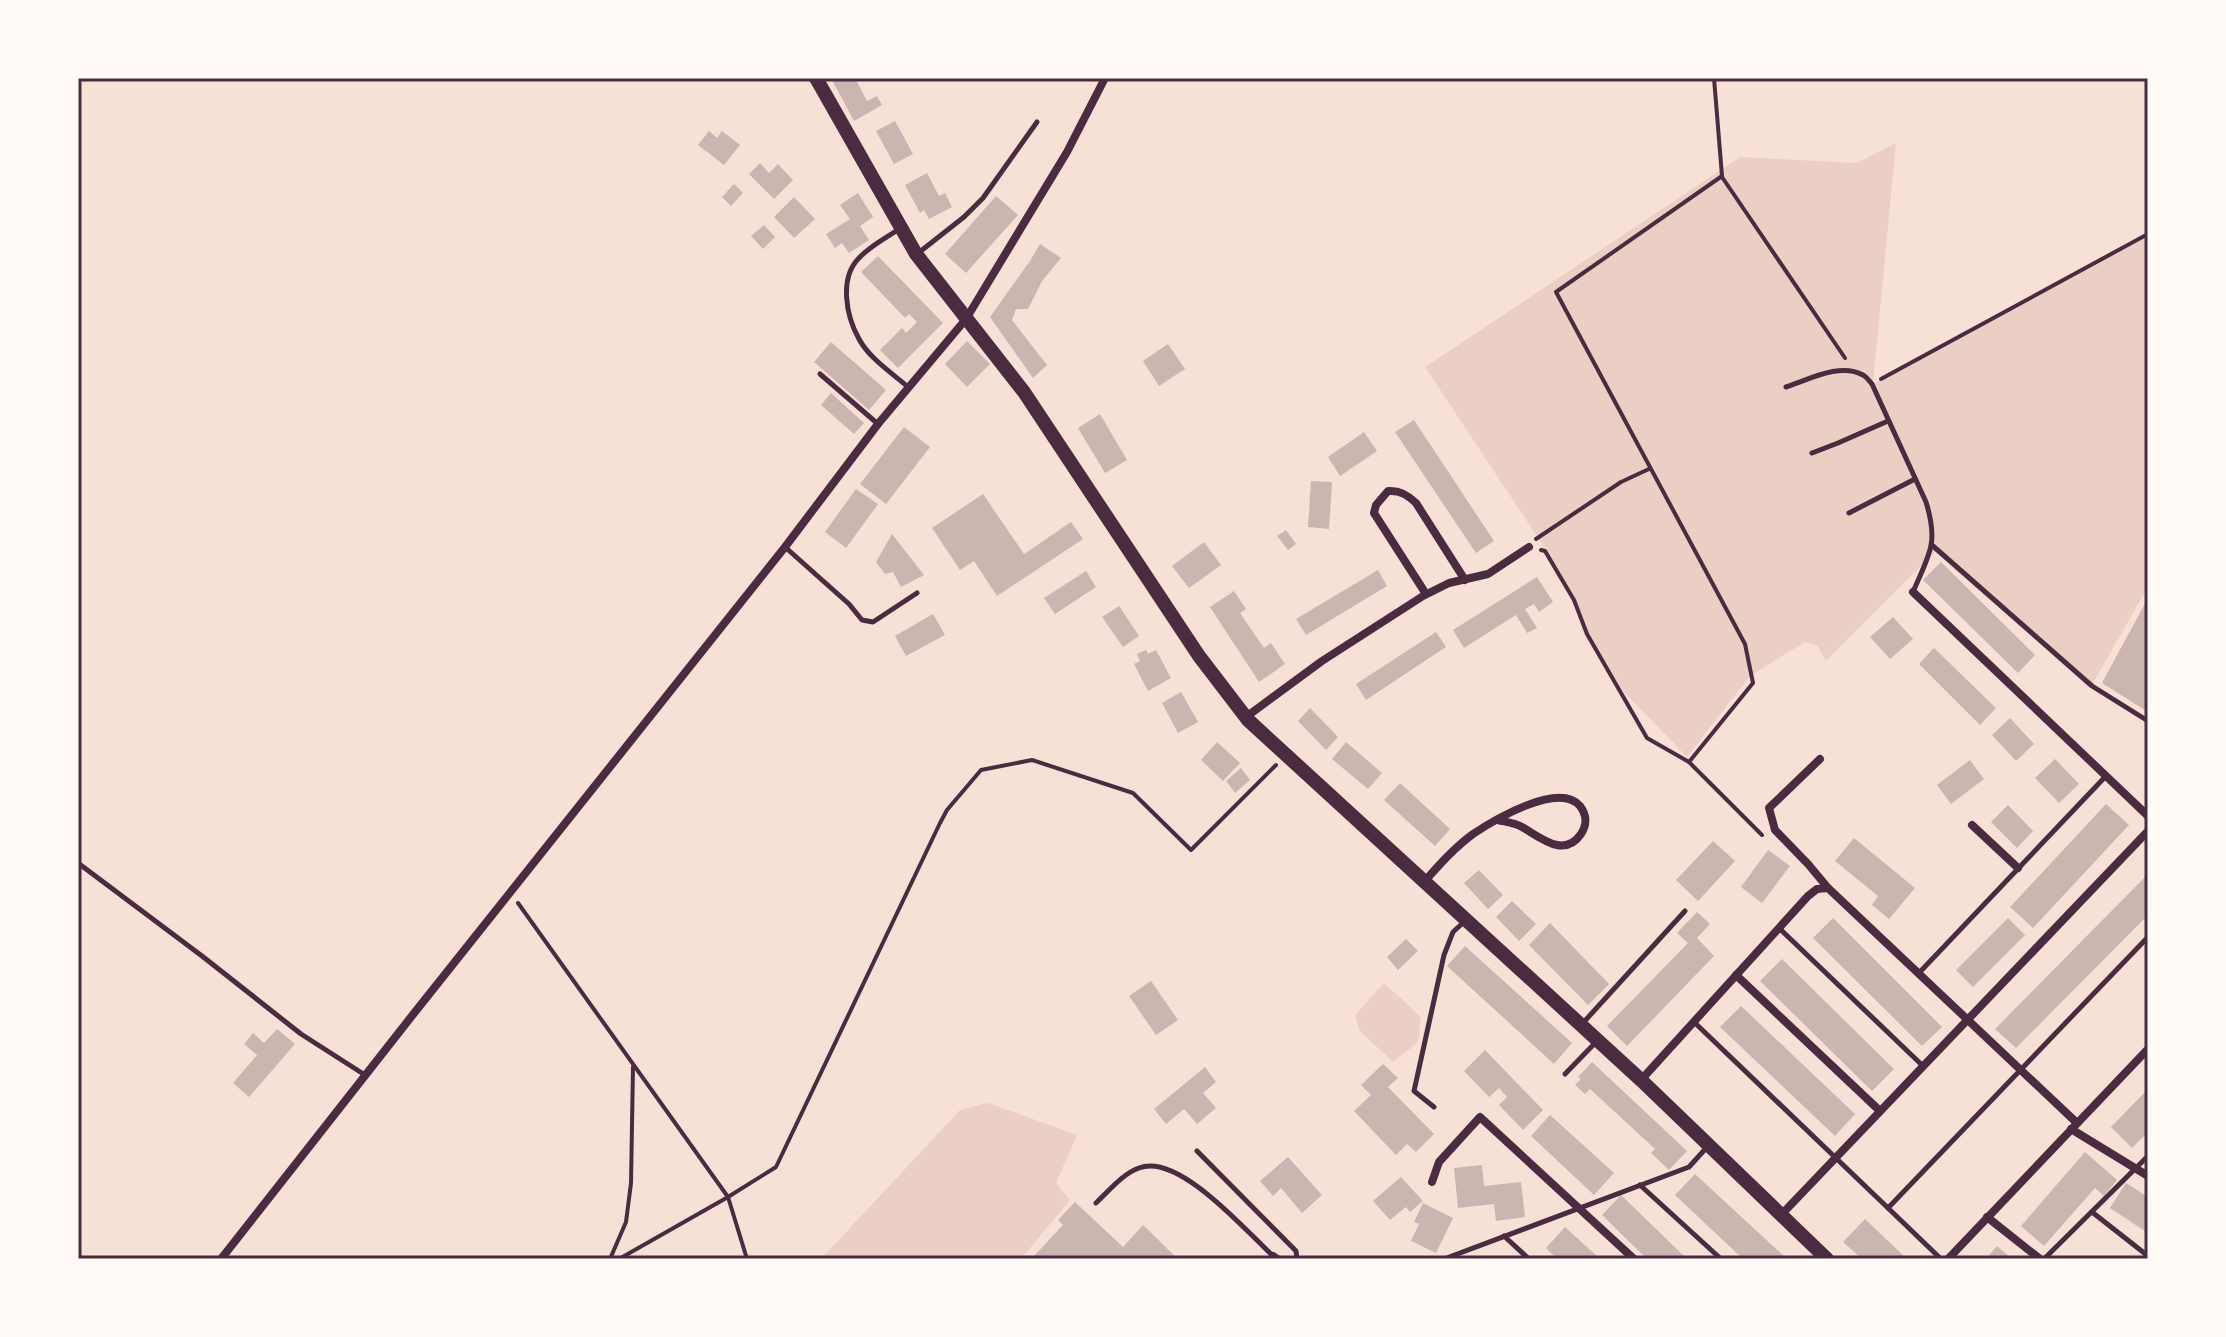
<svg xmlns="http://www.w3.org/2000/svg" width="2226" height="1337" viewBox="0 0 2226 1337" font-family="Arial,sans-serif">
<style>
.green{fill:#ebcfc5}
.building{fill:#ccb4b1}
.lines{fill:none;stroke-linecap:round;stroke-linejoin:round}
.path{stroke:#4a2c40;stroke-width:4}
.service{stroke:#4a2c40;stroke-width:5}
.minor{stroke:#4a2c40;stroke-width:8}
.tertiary{stroke:#4a2c40;stroke-width:14}
.neatline{fill:none;stroke:#4a2c40;stroke-width:3}
</style>
<rect width="100%" height="100%" fill="#f7e1d7"/>
<!-- green -->
<g class="green">
<path d="M1896,143l-23,241 275,-147v350l-55,96 -143,-125 -15,-6 -109,109 -9,-16 -12,-3 -55,34 -63,81 -63,-65 -36,-59 -13,-33 -29,-50 -121,-183 315,-210 117,6z"/>
<path d="M1384,983l37,34 -3,25 -25,20 -34,-32 -4,-15z"/>
<path d="M988,1103l89,32 -21,48 14,17 -49,59h-200l139,-149z"/>
</g>
<!-- building -->
<g class="building">
<path d="M831,78h24l12,23 10,-5 5,9 -28,16z"/>
<path d="M895,121l18,33 -19,10 -18,-33z"/>
<path d="M709,131l8,7 5,-7 18,14 -16,20 -26,-20z"/>
<path d="M760,163l9,10 9,-9 15,16 -19,19 -25,-25z"/>
<path d="M927,173l12,23 6,-3 7,14 -23,12 -5,-9 -4,3 -15,-28z"/>
<path d="M734,184l9,9 -12,13 -9,-9z"/>
<path d="M858,193l15,24 -13,9 9,14 -20,13 -7,-10 -7,5 -9,-14 24,-15 -10,-14z"/>
<path d="M996,196l22,19 -52,58 -21,-19z"/>
<path d="M794,197l21,22 -21,19 -20,-21z"/>
<path d="M764,225l11,12 -12,12 -12,-13z"/>
<path d="M1040,244l21,14 -19,23 -14,28h-12l-4,11 35,45 -14,13 -43,-61 40,-56z"/>
<path d="M878,256l65,67 -45,45 -18,-18 22,-22 4,5 11,-11 -8,-8 -4,4 -44,-46z"/>
<path d="M967,341l23,23 -23,23 -22,-23z"/>
<path d="M831,342l55,48 -17,20 -55,-48z"/>
<path d="M1168,344l17,25 -26,17 -16,-25z"/>
<path d="M831,393l33,30 -10,11 -33,-29z"/>
<path d="M1100,414l27,46 -22,13 -27,-45z"/>
<path d="M1414,420l80,121 -18,12 -81,-121z"/>
<path d="M904,427l26,20 -44,57 -26,-20z"/>
<path d="M1364,432l13,19 -37,25 -12,-19z"/>
<path d="M1311,481l21,1 -3,47 -21,-2z"/>
<path d="M856,489l22,15 -32,44 -21,-16z"/>
<path d="M983,494l41,60 47,-32 12,17 -86,57 -23,-35 -14,9 -28,-42z"/>
<path d="M1286,530l10,14 -8,6 -11,-14z"/>
<path d="M892,534l32,41 -23,12 -8,-15 -8,2 -9,-12z"/>
<path d="M1204,542l17,23 -32,23 -17,-22z"/>
<path d="M1941,562l94,93 -17,18 -95,-93z"/>
<path d="M1378,570l9,16 -81,49 -10,-16z"/>
<path d="M1086,571l10,16 -41,27 -11,-16z"/>
<path d="M1537,577l16,25 -14,10 -5,-8 -9,5 12,19 -10,5 -11,-18 -52,33 -11,-18z"/>
<path d="M1234,591l12,18 -6,4 24,35 7,-5 14,21 -26,18 -49,-75z"/>
<path d="M2148,598v114l-46,-29z"/>
<path d="M1119,606l20,30 -16,11 -21,-30z"/>
<path d="M933,614l12,21 -39,21 -11,-20z"/>
<path d="M1893,617l20,22 -23,20 -20,-22z"/>
<path d="M1436,632l10,15 -80,53 -10,-16z"/>
<path d="M1934,648l62,60 -16,17 -61,-61z"/>
<path d="M1146,650l2,4 8,-4 15,28 -23,13 -14,-27 6,-3 -3,-7z"/>
<path d="M1181,692l17,30 -20,11 -16,-30z"/>
<path d="M1310,708l28,29 -12,13 -28,-29z"/>
<path d="M2010,718l24,26 -18,17 -24,-26z"/>
<path d="M1217,742l23,21 -17,18 -22,-21z"/>
<path d="M1346,742l36,31 -14,16 -36,-30z"/>
<path d="M2055,759l24,25 -20,19 -24,-25z"/>
<path d="M1970,760l14,19 -33,25 -14,-19z"/>
<path d="M1241,768l9,12 -15,13 -9,-12z"/>
<path d="M1400,783l50,46 -15,17 -51,-46z"/>
<path d="M2106,804l23,21 -96,103 -23,-21z"/>
<path d="M2008,805l25,26 -16,17 -26,-26z"/>
<path d="M1854,838l61,50 -26,31 -17,-14 6,-9 -43,-35z"/>
<path d="M1713,841l22,20 -37,40 -22,-21z"/>
<path d="M1768,850l22,16 -28,37 -21,-16z"/>
<path d="M1479,870l24,25 -15,14 -24,-26z"/>
<path d="M2148,874v41l-132,133 -21,-19z"/>
<path d="M1512,901l24,23 -17,17 -23,-24z"/>
<path d="M1697,912l13,12 -13,14 17,18 -87,90 -20,-20 81,-83 -11,-10z"/>
<path d="M1833,918l109,109 -20,19 -109,-108z"/>
<path d="M2008,918l17,17 -52,52 -17,-17z"/>
<path d="M1550,923l59,61 -21,21 -59,-60z"/>
<path d="M1406,939l12,12 -20,19 -11,-13z"/>
<path d="M1465,946l107,97 -18,21 -107,-98z"/>
<path d="M1782,959l112,110 -22,22 -112,-110z"/>
<path d="M1151,981l27,39 -22,15 -27,-39z"/>
<path d="M1741,1006l114,108 -20,22 -115,-109z"/>
<path d="M277,1029l18,15 -46,53 -16,-14 24,-28 -13,-11 9,-11 11,10z"/>
<path d="M1485,1050l58,60 -20,20 -24,-25 8,-8 -8,-9 -10,9 -25,-26z"/>
<path d="M1592,1062l95,89 -18,19 -18,-17 4,-4 -65,-60 -5,5 -10,-9 6,-6 -3,-2z"/>
<path d="M1383,1064l15,14 -10,9 46,47 -18,18 -9,-8 -11,11 -42,-44 17,-16 -10,-10z"/>
<path d="M1205,1067l11,15 -13,11 13,15 -19,16 -13,-15 -18,15 -12,-15z"/>
<path d="M2148,1089v43l-16,16 -21,-21z"/>
<path d="M1550,1115l64,58 -20,22 -63,-59z"/>
<path d="M2085,1152l32,28 -13,16 -9,-8 -51,58 -23,-20z"/>
<path d="M1288,1157l34,38 -20,18 -21,-25 -8,8 -13,-15z"/>
<path d="M1482,1165l2,21 37,-4 4,35 -29,4 -2,-17 -36,4 -4,-40z"/>
<path d="M1695,1174l92,85h-44l-68,-64z"/>
<path d="M1401,1177l22,24 -13,11 -4,-5 -16,13 -17,-19z"/>
<path d="M2126,1183l22,14v36l-38,-25z"/>
<path d="M1621,1195l66,64h-40l-45,-44z"/>
<path d="M1075,1202l48,45 20,-22 35,34h-147l32,-34 -5,-5z"/>
<path d="M1423,1203l30,15 -17,35 -25,-12 8,-17 -5,-2z"/>
<path d="M1865,1219l42,40h-45l-19,-17z"/>
<path d="M1565,1227l35,32h-43l-11,-11z"/>
<path d="M1997,1246l15,13h-26z"/>
</g>
<g class="lines">
<!-- path -->
<g class="path">
<path d="M1714,78l8,98 -166,116 189,352 8,39 -64,79 73,73"/>
<path d="M1722,177l123,181"/>
<path d="M1881,379l267,-145"/>
<path d="M1536,539l85,-57 28,-13"/>
<path d="M1541,550l4,1 29,49 13,34 60,104 42,24"/>
<path d="M518,903l210,294 19,62"/>
<path d="M610,1259l16,-37 5,-39 2,-116"/>
<path d="M619,1259l109,-62 48,-30 164,-344 7,-13 34,-40 51,-10 101,33 58,57 85,-85"/>
</g>
<!-- service -->
<g class="service">
<path d="M899,229c-13,9 -29,17 -40,29 -20,20 -13,58 0,81 10,19 33,34 49,48"/>
<path d="M917,254l47,-37 19,-19 54,-76"/>
<path d="M820,374l58,50"/>
<path d="M1786,387c22,-7 54,-25 77,-12 4,2 6,6 9,9l54,118c13,42 3,52 -13,90"/>
<path d="M1812,453l26,-10 50,-22"/>
<path d="M1849,513l66,-34"/>
<path d="M1933,546l159,140 56,35"/>
<path d="M785,547l64,57 13,16 11,2 44,-29"/>
<path d="M78,863l124,93 99,78 64,41"/>
<path d="M1779,928l144,138"/>
<path d="M1918,974l187,-197"/>
<path d="M1694,1022l194,186"/>
<path d="M1582,1024l103,-113"/>
<path d="M1565,1074l32,-33"/>
<path d="M1434,1107l-20,-16 30,-136 9,-23 12,-11"/>
<path d="M1197,1151l99,100 1,8"/>
<path d="M1640,1185l81,74"/>
<path d="M1096,1203c13,-12 26,-29 43,-35 39,-16 107,63 134,88"/>
<path d="M2092,1212l56,44"/>
<path d="M1504,1236l25,23"/>
<path d="M1444,1259l245,-92 19,-21"/>
<path d="M1941,1259l-53,-51 260,-271"/>
<path d="M2044,1259l104,-103"/>
</g>
<!-- minor -->
<g class="minor">
<path d="M1913,592l235,224"/>
<path d="M1426,594l-52,-81 2,-8 12,-14c12,-1 20,4 28,12l49,77"/>
<path d="M1246,717l76,-56 101,-65 26,-13 39,-9 41,-27"/>
<path d="M1820,759l-51,49 6,22 33,34 20,24"/>
<path d="M1972,825l46,43"/>
<path d="M1424,882c15,-17 30,-34 49,-48 21,-14 86,-53 107,-28 7,9 7,19 1,28 -17,25 -41,3 -59,-7 -7,-4 -16,-5 -24,-7"/>
<path d="M1736,975l144,136"/>
<path d="M1641,1080l167,-184 9,-7 11,-1 249,235"/>
<path d="M2071,1129l77,47"/>
<path d="M1432,1182l7,-20 41,-45 154,142"/>
<path d="M1781,1215l367,-384"/>
<path d="M1987,1217l53,42"/>
<path d="M1273,1256l4,3"/>
<path d="M221,1259l194,-247 370,-465 93,-123 88,-105 101,-167 38,-74"/>
<path d="M1948,1259l200,-210"/>
</g>
<!-- tertiary -->
<path class="tertiary" d="M816,78l100,176 108,138 175,264 49,64 393,360 186,179"/>
</g>
<!-- border -->
<rect width="2226" height="1337" fill="none" stroke="#fffaf5" stroke-width="160"/>
<rect x="80" y="80" width="2066" height="1177" class="neatline"/>
</svg>
